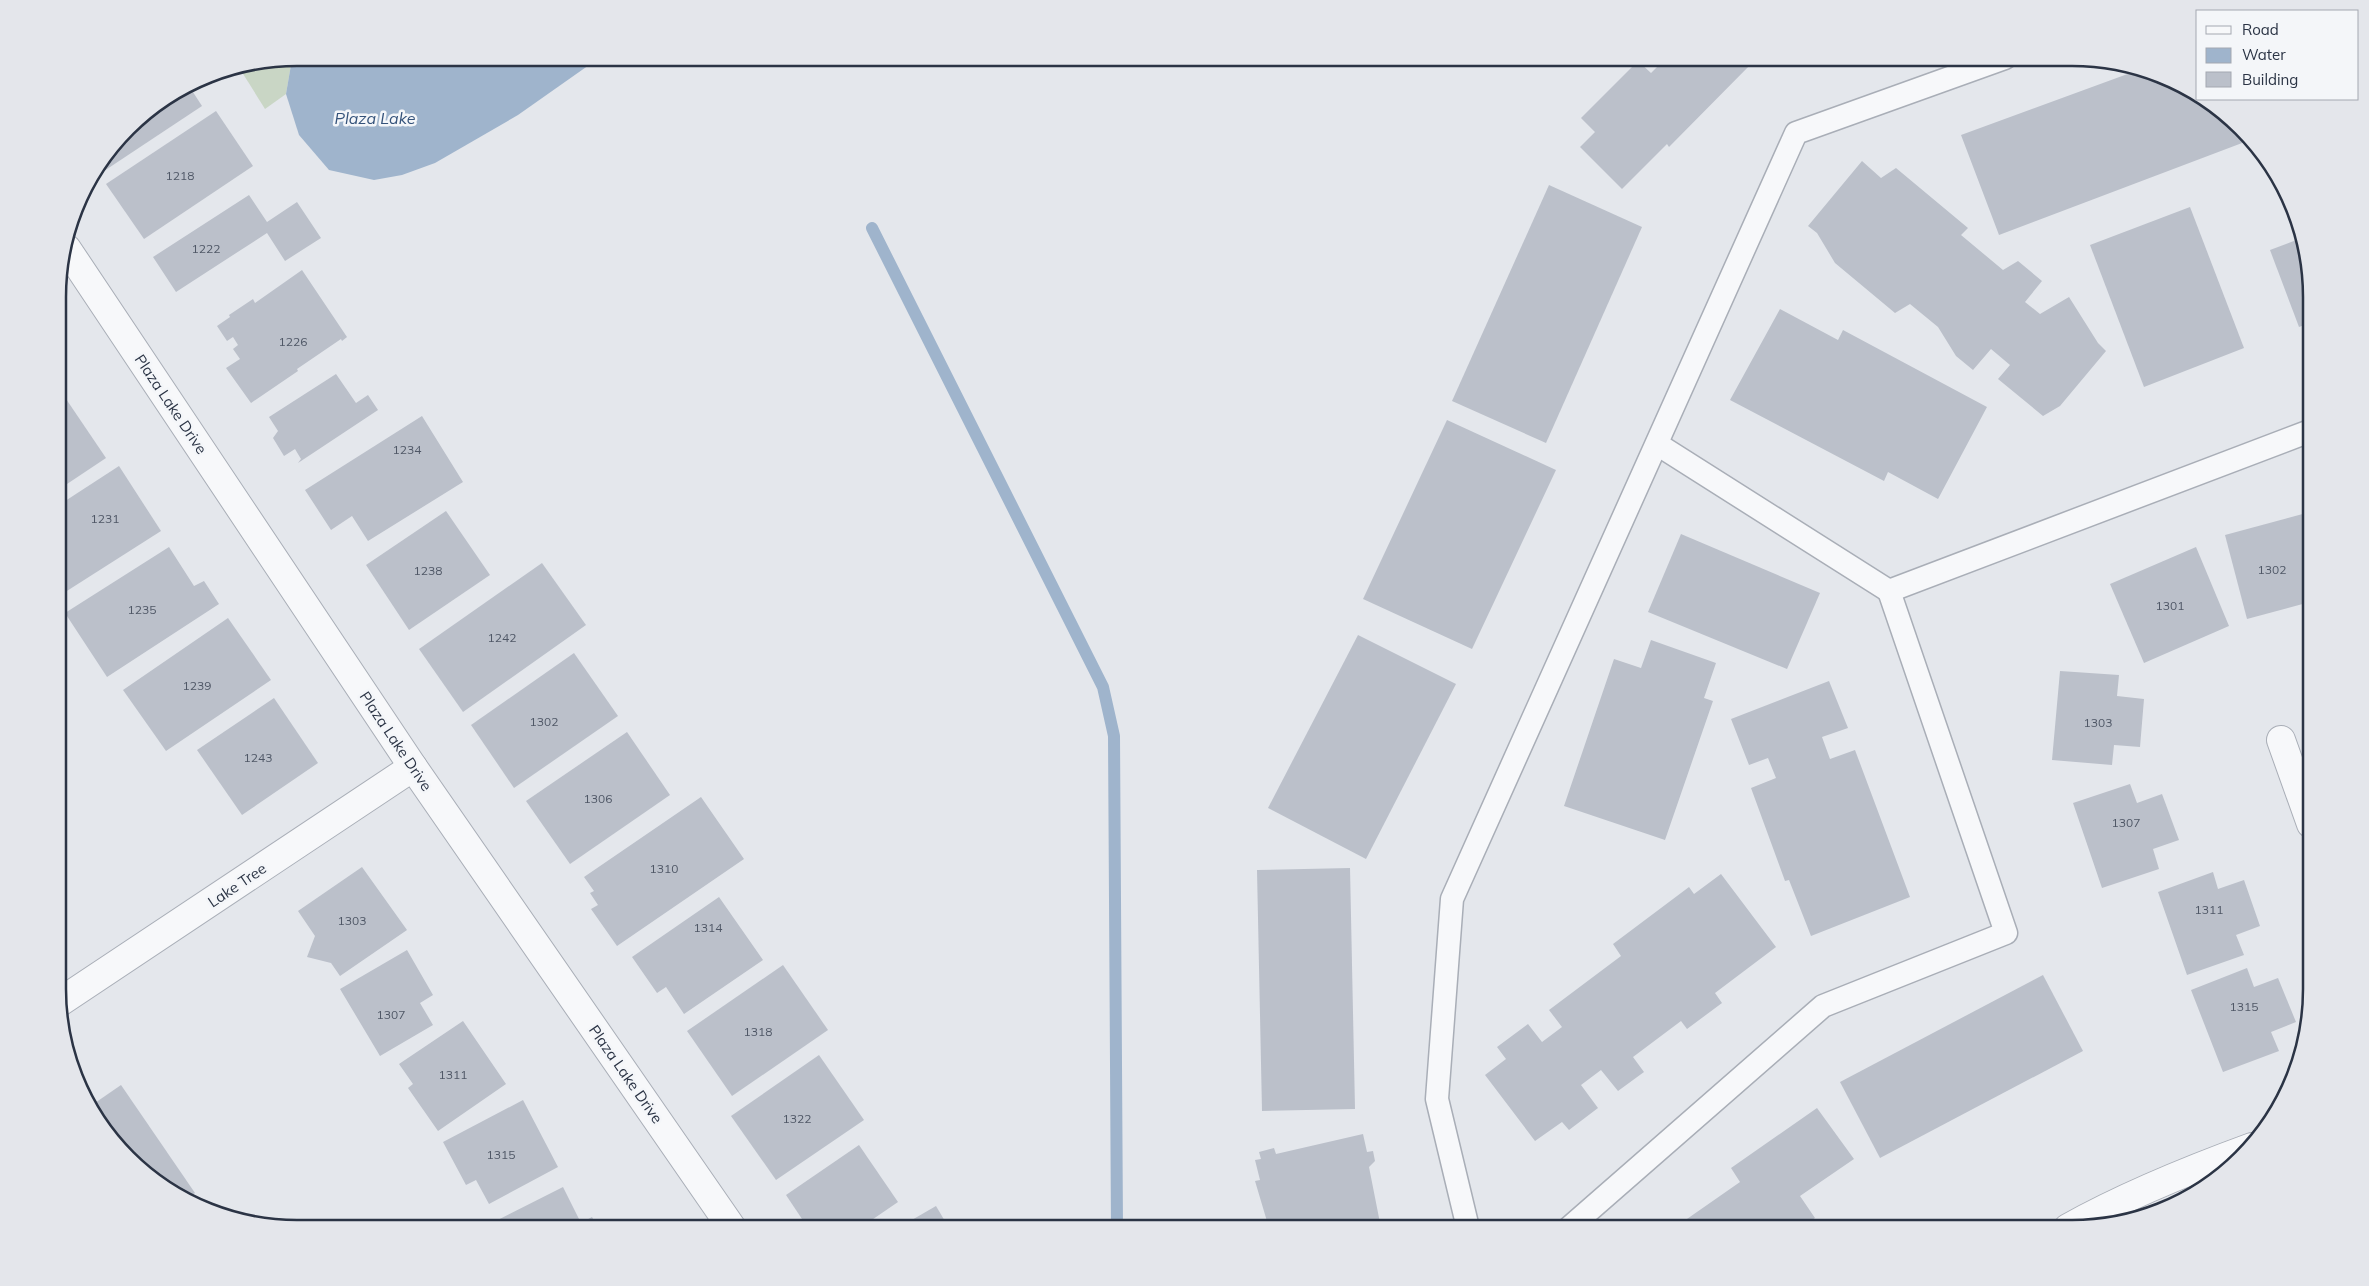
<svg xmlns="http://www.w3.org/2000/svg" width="2369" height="1286" viewBox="0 0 2369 1286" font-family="Mulish,sans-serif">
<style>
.green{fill:#c9d6c5}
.water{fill:#9fb4cc}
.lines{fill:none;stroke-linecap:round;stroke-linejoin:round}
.stream{stroke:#9fb4cc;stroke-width:12}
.building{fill:#bbc0ca}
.service-casing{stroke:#a9aeb7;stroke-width:25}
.minor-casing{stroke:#a9aeb7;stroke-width:30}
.service{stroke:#f7f8fa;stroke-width:22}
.minor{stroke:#f7f8fa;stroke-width:28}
.labels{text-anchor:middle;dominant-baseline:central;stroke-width:5;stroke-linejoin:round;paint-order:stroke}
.number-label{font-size:12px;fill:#4f5766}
.street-label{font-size:15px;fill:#2b3445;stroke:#f4f6f9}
.water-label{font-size:16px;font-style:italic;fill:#34527a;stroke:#f4f6f9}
.rim{fill:none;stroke:#2b3445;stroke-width:2.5}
</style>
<rect width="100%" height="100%" fill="#e4e7ec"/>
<!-- green -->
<path class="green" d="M292,59l-6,35 -21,15 -25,-40z"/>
<!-- water -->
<path class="water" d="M297,58h302l-81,57 -83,48 -33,12 -28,5 -45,-10 -30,-35 -13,-41 6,-35z"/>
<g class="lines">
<!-- stream -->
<path class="stream" d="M872,228l231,459 11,49 3,492"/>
</g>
<!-- building -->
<g class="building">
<path d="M1666,58h83l4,4 -84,85 -2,-3 -45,45 -42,-42 15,-15 -14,-14 57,-57 13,12z"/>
<path d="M2133,72l45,10 20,13v4h5l27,18 20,23 -251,95 -38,-100z"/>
<path d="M189,86l13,20 -101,67 -2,-4 40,-52z"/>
<path d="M216,111l37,55 -109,73 -38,-55z"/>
<path d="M1862,161l19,17 15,-10 72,60 -7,7 42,35 15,-9 24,20 -17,21 15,12 29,-17 29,46 8,8 -46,55 -17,10 -45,-37 12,-14 -19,-16 -18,21 -17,-14 -18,-29 -28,-23 -15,9 -60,-50 -18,-30 -9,-7z"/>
<path d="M1549,185l93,42 -96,216 -94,-42z"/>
<path d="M249,195l18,27 30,-20 24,36 -36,23 -18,-28 -91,59 -23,-35z"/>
<path d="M2190,207l54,141 -100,39 -54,-142z"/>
<path d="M2299,239l10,27 1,57 -11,4 -29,-77z"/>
<path d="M302,270l45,67 -5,4 -1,-2 -44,30 1,2 -47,32 -25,-35 14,-9 -7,-10 5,-4 -5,-8 -6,4 -10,-15 13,-9 -1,-2 24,-16 2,4z"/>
<path d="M1780,309l58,31 5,-10 144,77 -49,92 -50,-27 -4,9 -154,-81z"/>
<path d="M336,374l20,29 12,-8 10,15 -80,53 3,-4 -6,-10 -11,7 -11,-18 5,-7 -9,-14z"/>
<path d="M62,393l44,65 -48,32v-95z"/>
<path d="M422,416l41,66 -95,59 -16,-25 -21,14 -26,-40z"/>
<path d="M1447,420l109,50 -84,179 -109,-50z"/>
<path d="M119,466l42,65 -102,65v-91z"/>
<path d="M446,511l44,64 -81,55 -43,-65z"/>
<path d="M2310,512v90l-63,17 -22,-84z"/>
<path d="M1681,534l139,59 -33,76 -139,-57z"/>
<path d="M169,547l25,39 10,-5 15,23 -112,73 -42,-64z"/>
<path d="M2196,547l33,79 -85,37 -34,-79z"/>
<path d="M542,563l44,62 -123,87 -44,-63z"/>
<path d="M228,618l43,62 -105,71 -43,-61z"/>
<path d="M1358,635l98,49 -90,175 -98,-51z"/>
<path d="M1651,640l65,23 -12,35 9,3 -48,139 -101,-34 50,-147 27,9z"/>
<path d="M574,653l44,63 -104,72 -43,-63z"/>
<path d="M2060,671l59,4 -2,21 27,3 -4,48 -26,-2 -2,20 -60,-5z"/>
<path d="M1829,681l19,47 -26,9 8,22 25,-9 55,147 -99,39 -22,-56 -4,1 -34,-93 25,-10 -8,-20 -19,7 -18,-46z"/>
<path d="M274,698l44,65 -76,52 -45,-65z"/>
<path d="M627,732l43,63 -100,69 -44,-63z"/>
<path d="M2130,784l7,19 25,-9 17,46 -26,9 6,20 -57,19 -29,-85z"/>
<path d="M701,797l43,62 -127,87 -26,-37 7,-4 -8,-12 4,-2 -10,-14z"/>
<path d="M362,867l45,63 -67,46 -9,-13 -24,-6 8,-21 -17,-25z"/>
<path d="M1350,868l5,241 -93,2 -5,-241z"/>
<path d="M2213,872l5,17 26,-9 16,46 -24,9 8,20 -57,20 -29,-83z"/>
<path d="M1721,874l55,73 -61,46 7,10 -35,26 -6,-8 -48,36 11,15 -26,19 -17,-21 -20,15 17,23 -29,22 -7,-8 -27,19 -50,-66 21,-16 -9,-12 31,-23 14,18 20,-15 -13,-17 72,-54 -8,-12 76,-57 5,7z"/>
<path d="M719,897l44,63 -79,54 -18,-27 -9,6 -25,-36z"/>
<path d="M407,950l26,45 -13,8 13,22 -53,31 -40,-67z"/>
<path d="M783,965l45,65 -96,66 -45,-65z"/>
<path d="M2247,968l7,19 24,-9 18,44 -25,10 8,19 -56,21 -32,-82z"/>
<path d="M2043,975l40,76 -203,107 -40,-76z"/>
<path d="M463,1021l43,63 -68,47 -30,-43 5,-4 -14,-20z"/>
<path d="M819,1055l45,65 -88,60 -45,-64z"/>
<path d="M121,1085l74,108 -10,7 -46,-31 -41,-47 -6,-17z"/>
<path d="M523,1100l35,67 -69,37 -13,-24 -10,5 -23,-43z"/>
<path d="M1817,1108l37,51 -54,37 15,22 -15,10h-18l-4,-6 -8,6h-96l66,-46 -9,-14z"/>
<path d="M1363,1134l4,18 6,-1 2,10 -6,6 12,61h-112l-14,-47 5,-1 -5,-20 6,-1 -2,-7 15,-4 2,6z"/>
<path d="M859,1145l39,57 -38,26h-52l-22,-33z"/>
<path d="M563,1187l18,36 11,-6 6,11h-116z"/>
<path d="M936,1206l13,22h-51z"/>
</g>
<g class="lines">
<!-- service casing -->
<g class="service-casing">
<g id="service">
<path d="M1657,444l232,147"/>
<path d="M1468,1228l-31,-129 15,-200 344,-766 209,-75"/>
<path d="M1569,1228l254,-222 183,-73 -117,-342 421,-160"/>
</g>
</g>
<!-- minor casing -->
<g class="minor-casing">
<g id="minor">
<path d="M67,249l346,518 319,461"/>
<path d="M2281,740l30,84"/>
<path d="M60,1002l353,-235"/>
<path d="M2068,1228c59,-33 121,-58 184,-81"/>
</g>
</g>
<!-- service -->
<use href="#service" class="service"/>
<!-- minor -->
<use href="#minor" class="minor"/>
</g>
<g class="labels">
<!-- number labels -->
<g class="number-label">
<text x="180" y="175">1218</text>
<text x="206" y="248">1222</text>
<text x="293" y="341">1226</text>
<text x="407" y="449">1234</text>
<text x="105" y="518">1231</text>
<text x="2272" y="569">1302</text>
<text x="428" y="570">1238</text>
<text x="2170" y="605">1301</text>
<text x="142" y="609">1235</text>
<text x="502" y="637">1242</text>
<text x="197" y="685">1239</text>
<text x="544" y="721">1302</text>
<text x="2098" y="722">1303</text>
<text x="258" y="757">1243</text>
<text x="598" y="798">1306</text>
<text x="2126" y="822">1307</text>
<text x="664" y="868">1310</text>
<text x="2209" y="909">1311</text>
<text x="352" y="920">1303</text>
<text x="708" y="927">1314</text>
<text x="2244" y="1006">1315</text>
<text x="391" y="1014">1307</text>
<text x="758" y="1031">1318</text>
<text x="453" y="1074">1311</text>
<text x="797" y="1118">1322</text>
<text x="501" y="1154">1315</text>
</g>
<!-- street labels -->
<g class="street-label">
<text transform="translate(171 404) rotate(56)">Plaza Lake Drive</text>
<text transform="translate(396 741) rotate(56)">Plaza Lake Drive</text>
<text transform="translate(237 885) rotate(-34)">Lake Tree</text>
<text transform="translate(626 1074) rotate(55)">Plaza Lake Drive</text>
</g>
<!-- water labels -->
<g class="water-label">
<text x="375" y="118">Plaza Lake</text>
</g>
</g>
<!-- crop -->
<path d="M0 0H2369V1286H0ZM297 66H2072A231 231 0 0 1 2303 297V989A231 231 0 0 1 2072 1220H297A231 231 0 0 1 66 989V297A231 231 0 0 1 297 66Z" fill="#e4e6eb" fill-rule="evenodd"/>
<path class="rim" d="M297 66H2072A231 231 0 0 1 2303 297V989A231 231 0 0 1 2072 1220H297A231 231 0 0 1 66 989V297A231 231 0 0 1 297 66Z"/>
<!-- legend -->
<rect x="2196" y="10" width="162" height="90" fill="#f4f6f9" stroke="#a4a8b1"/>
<rect x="2206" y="26" width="25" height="8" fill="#f7f8fa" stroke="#a4a8b1"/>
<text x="2242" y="35" font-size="15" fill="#2b3445">Road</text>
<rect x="2206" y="48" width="25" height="15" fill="#9fb4cc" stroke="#a4a8b1"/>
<text x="2242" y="60" font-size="15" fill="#2b3445">Water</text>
<rect x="2206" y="72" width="25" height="15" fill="#bbc0ca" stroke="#a4a8b1"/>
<text x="2242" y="85" font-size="15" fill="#2b3445">Building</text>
</svg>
